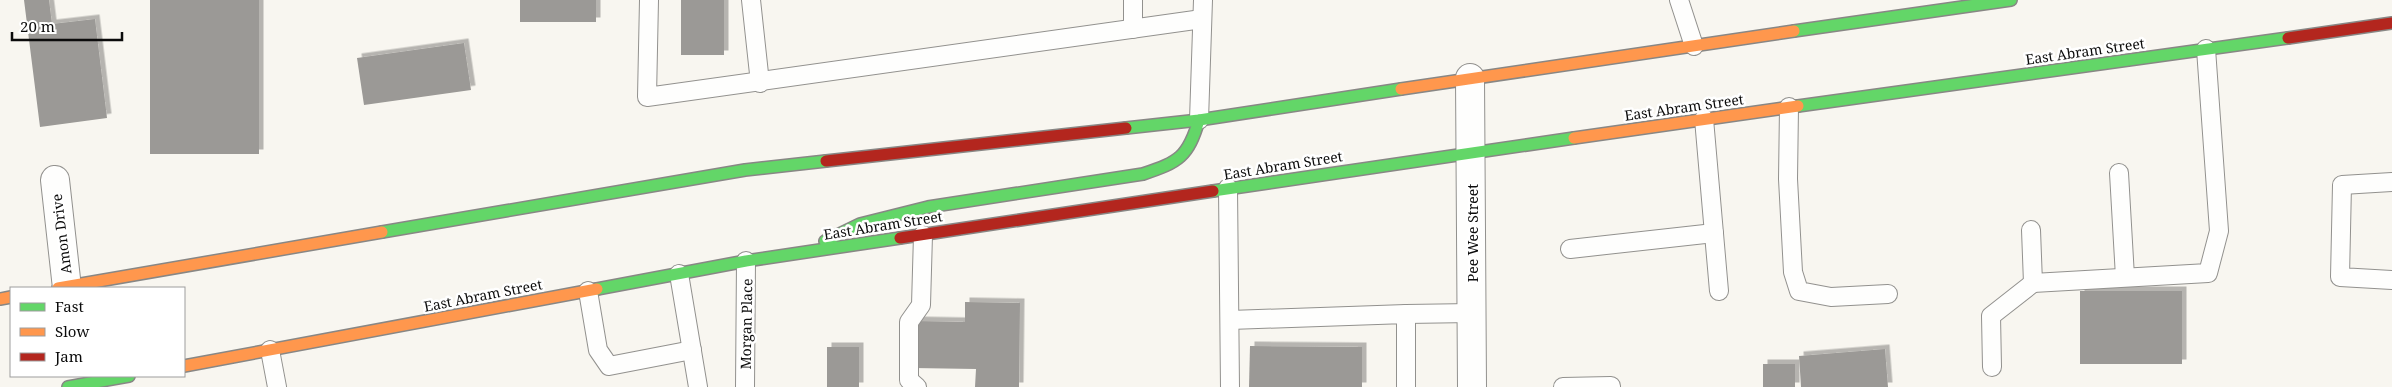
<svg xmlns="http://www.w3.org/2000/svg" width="2392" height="387" viewBox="0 0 2392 387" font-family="'Noto Serif',serif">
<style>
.building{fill:#9b9996;filter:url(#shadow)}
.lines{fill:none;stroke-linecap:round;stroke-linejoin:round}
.lane-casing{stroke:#92918e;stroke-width:20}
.street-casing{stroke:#92918e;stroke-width:30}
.fast-casing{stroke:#888785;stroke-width:14}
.slow-casing{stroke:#888785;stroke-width:14}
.jam-casing{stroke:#888785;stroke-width:14}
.lane{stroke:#fefefd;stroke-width:18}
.street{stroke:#fefefd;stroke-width:28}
.fast{stroke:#63d668;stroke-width:11}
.slow{stroke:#ff974d;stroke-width:11}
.jam{stroke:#b3261e;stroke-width:11}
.labels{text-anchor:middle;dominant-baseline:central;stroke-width:5;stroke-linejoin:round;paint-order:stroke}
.street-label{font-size:14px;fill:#0b0b0b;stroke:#fff}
</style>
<defs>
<filter id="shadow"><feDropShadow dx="4.5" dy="-4.5" stdDeviation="0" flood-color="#0004"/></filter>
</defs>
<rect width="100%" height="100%" fill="#f8f6f0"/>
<!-- building -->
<g class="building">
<path d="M24,0h25l3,24 43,-5 12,99 -67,9z"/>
<rect x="150" y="0" width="109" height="154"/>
<rect x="520" y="0" width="76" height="22"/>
<rect x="681" y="0" width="43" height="55"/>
<path d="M464,43l7,47 -107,15 -7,-47z"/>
<rect x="2080" y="291" width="102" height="73"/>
<path d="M965,302l55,1 -1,84h-44l1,-18 -63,-1 1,-47 51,1z"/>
<path d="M1250,346l112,1v40h-113z"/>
<rect x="827" y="347" width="32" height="40"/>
<path d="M1885,349l3,38h-87l-2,-31z"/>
<rect x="1763" y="364" width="32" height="23"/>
</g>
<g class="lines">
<!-- lane casing -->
<g class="lane-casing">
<g id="lane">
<path d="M649,0l-2,97 555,-78"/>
<path d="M751,0l9,83"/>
<path d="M1133,0v29"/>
<path d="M1679,0l15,46"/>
<path d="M1789,107l-1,72 5,93 6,19 32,6 57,-3"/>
<path d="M1704,119l15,172"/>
<path d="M1199,120l4,-120"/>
<path d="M2119,173l6,104"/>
<path d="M2392,182l-50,3 -2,92 52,3"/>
<path d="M1228,188l2,199"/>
<path d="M2031,230l2,53 175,-10 11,-42 -13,-182"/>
<path d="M1570,249l144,-16"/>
<path d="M679,274l19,113"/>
<path d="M588,291l10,59 11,16 83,-16"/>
<path d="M1406,314l66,-1"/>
<path d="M1230,320l176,-6v73"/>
<path d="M270,350l7,37"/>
<path d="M1992,367l-1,-51 42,-33"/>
<path d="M745,387l1,-126"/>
<path d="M917,387l-8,-7v-58l12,-17 2,-70"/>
<path d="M1563,387l48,-1"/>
</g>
</g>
<!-- street casing -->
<g class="street-casing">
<g id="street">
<path d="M1470,78l2,309"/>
<path d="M55,180l12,108"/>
</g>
</g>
<!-- fast casing -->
<g class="fast-casing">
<g id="fast">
<path d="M1794,31l217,-31"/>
<path d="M1798,106l490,-68"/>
<path d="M1126,128l73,-8 202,-31"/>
<path d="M1213,191l361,-53"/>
<path d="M382,232l363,-62 81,-9"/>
<path d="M825,241l35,-17 68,-17 215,-33c36,-12 45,-17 56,-54"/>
<path d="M597,289l149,-28 154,-23"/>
<path d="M68,387l61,-11"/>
</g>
</g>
<!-- slow casing -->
<g class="slow-casing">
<g id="slow">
<path d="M1401,89l393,-58"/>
<path d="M1574,138l224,-32"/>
<path d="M58,288l324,-56"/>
<path d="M0,299l11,-2"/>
<path d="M184,366l413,-77"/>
</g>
</g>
<!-- jam casing -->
<g class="jam-casing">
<g id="jam">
<path d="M2288,38l104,-15"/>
<path d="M826,161l300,-33"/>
<path d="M900,238l313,-47"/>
</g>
</g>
<!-- lane -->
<use href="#lane" class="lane"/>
<!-- street -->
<use href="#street" class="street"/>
<!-- fast -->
<use href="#fast" class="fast"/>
<!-- slow -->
<use href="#slow" class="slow"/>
<!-- jam -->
<use href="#jam" class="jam"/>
</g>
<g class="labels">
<!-- street labels -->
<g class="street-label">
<text transform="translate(2085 51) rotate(-8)">East Abram Street</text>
<text transform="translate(1684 107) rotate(-8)">East Abram Street</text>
<text transform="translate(1283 165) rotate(-9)">East Abram Street</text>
<text transform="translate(883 225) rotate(-9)">East Abram Street</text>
<text transform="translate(1472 233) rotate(-90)">Pee Wee Street</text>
<text transform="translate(61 234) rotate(-97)">Amon Drive</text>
<text transform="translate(483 295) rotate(-11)">East Abram Street</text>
<text transform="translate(746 324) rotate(-89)">Morgan Place</text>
</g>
</g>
<!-- legend -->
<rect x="10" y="287" width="175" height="90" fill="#ffffff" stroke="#9d9d9d"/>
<rect x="20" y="303" width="25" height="8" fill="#63d668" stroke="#9d9d9d"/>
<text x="55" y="312" font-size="15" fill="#0b0b0b">Fast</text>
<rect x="20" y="328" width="25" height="8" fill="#ff974d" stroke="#9d9d9d"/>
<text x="55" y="337" font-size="15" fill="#0b0b0b">Slow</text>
<rect x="20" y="353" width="25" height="8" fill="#b3261e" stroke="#9d9d9d"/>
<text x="55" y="362" font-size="15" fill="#0b0b0b">Jam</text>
<!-- scale -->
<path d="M12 32v8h110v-8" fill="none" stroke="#0b0b0b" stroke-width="2.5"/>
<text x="20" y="32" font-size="15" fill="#0b0b0b" stroke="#ffffff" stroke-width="4" paint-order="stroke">20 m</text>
</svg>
